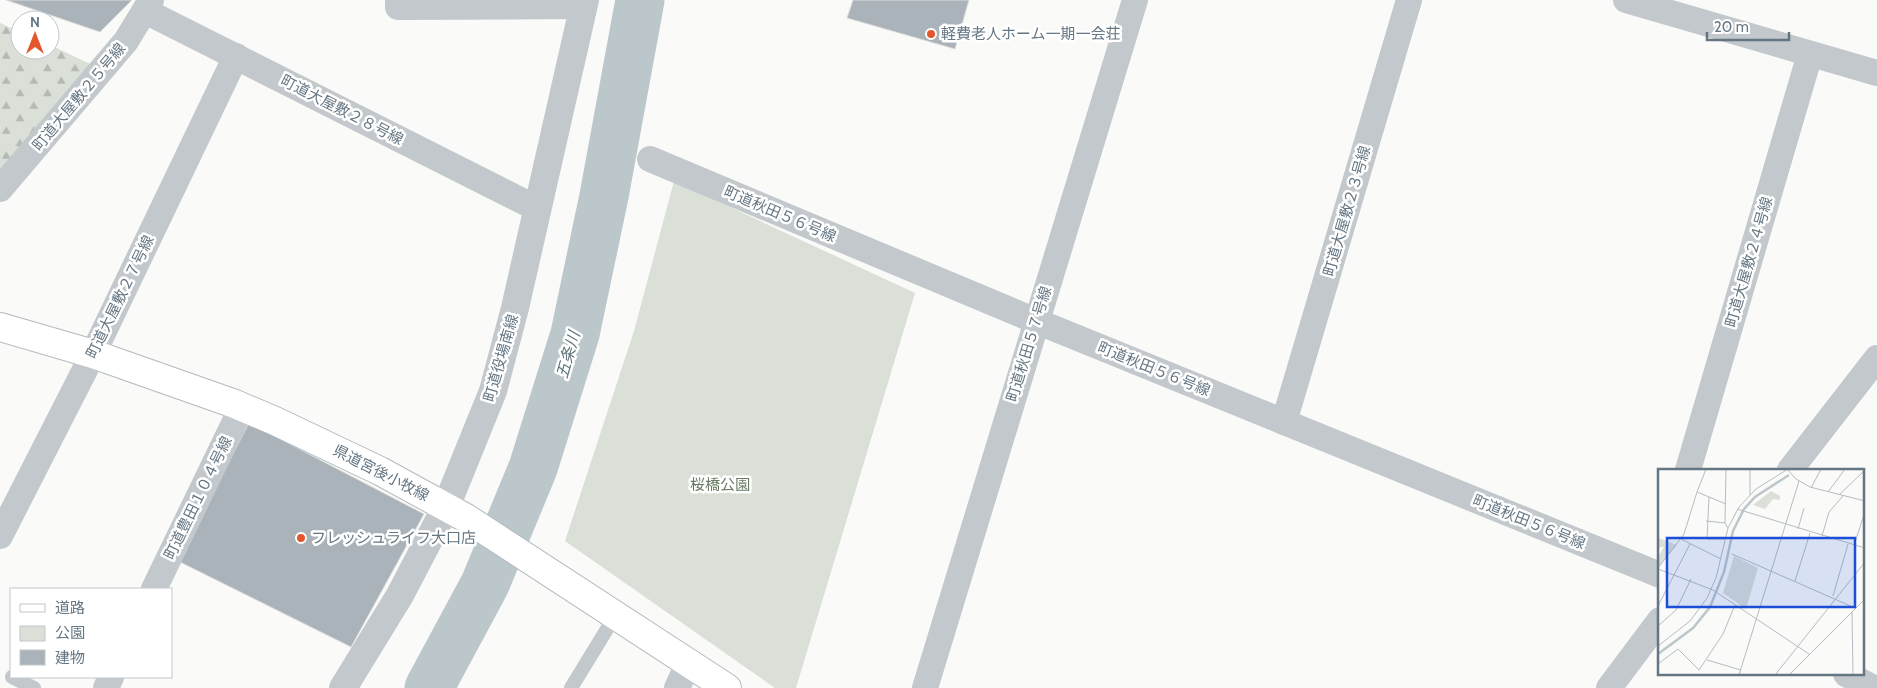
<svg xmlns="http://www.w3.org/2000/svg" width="1877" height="688" viewBox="0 0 1877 688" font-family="Cabin,'Noto Sans JP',sans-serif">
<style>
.green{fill:#dadfd7}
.forest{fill:url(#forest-firs)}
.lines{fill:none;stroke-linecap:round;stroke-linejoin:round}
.river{stroke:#bbc7cb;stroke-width:49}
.building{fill:#aab3b9;stroke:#dcdcda}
.secondary-casing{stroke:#b3babf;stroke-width:30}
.service{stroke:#c3c8cc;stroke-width:14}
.minor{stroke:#c3c8cc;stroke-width:26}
.tertiary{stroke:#c3c8cc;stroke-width:28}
.secondary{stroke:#fff;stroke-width:28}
.poi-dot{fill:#e4572e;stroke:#fff;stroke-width:2}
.labels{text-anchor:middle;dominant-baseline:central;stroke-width:5;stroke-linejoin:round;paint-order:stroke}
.poi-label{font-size:15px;fill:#657683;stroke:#fff;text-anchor:start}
.street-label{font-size:15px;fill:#657683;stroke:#fff}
.park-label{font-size:15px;fill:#687a64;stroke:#fff}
.water-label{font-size:16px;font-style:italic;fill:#60757c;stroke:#fff}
.inset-river{fill:none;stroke:#bbc7cb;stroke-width:2.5}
.inset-road{fill:none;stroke:#b5bdc2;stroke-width:1}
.view{fill:#1d4ed8;fill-opacity:0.15;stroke:#1d4ed8;stroke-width:2.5}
.inset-edge{fill:none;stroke:#657683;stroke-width:2.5}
</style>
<defs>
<pattern id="forest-firs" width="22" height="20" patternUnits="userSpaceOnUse" patternTransform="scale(1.25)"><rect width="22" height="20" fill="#dadfd7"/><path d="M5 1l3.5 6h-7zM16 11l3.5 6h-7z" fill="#b4b9b4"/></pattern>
</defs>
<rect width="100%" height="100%" fill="#fafaf8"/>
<!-- green -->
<path class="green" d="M674,181l241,112 -119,395h-21l-210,-147 69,-210z"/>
<!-- forest -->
<path class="forest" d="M0,23l20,9v18h30v-5l53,25 -103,119z"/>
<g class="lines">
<!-- river -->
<path class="river" d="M429,688l56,-104 48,-116 42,-134 29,-138 36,-196"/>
</g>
<!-- building -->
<g class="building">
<path d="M6,0h126l-32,32z"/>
<path d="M853,0h116l-14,49 -108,-31z"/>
<path d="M249,423l175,91 -73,133 -173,-86z"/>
</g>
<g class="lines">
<!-- secondary casing -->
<g class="secondary-casing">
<path id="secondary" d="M0,327l93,27 142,50 40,17 105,50 86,47 261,170"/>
</g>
<!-- service -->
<g class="service">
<path d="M12,677l22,11"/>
<path d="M571,688l44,-72"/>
</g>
<!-- minor -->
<g class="minor">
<path d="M398,0v7l185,-1"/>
<path d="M1626,0l251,73"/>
<path d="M145,11l393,198"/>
<path d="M650,159l386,162 624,254"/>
<path d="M0,189l126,-148 25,-41"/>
<path d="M1284,422l125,-422"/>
<path d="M1688,470l122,-416"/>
<path d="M1790,470l87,-112"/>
<path d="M0,536l93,-182 143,-298"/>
<path d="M154,589l88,-182"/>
<path d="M1846,674l28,14"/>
<path d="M106,688l5,-11"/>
<path d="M677,688l12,-26"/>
<path d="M925,688l210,-688"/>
<path d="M1609,688l51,-68"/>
</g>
<!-- tertiary -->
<path class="tertiary" d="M343,688l57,-93 46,-88 47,-116 22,-83 70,-308"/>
<!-- secondary -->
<use href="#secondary" class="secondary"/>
</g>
<!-- markers -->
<g class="poi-dot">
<circle cx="931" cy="34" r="5"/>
<circle cx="301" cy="538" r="5"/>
</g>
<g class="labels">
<!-- poi labels -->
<g class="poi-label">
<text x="941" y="34">軽費老人ホーム一期一会荘</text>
<text x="311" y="538">フレッシュライフ大口店</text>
</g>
<!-- street labels -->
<g class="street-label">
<text transform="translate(79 97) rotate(-50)">町道大屋敷２５号線</text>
<text transform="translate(342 110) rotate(27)">町道大屋敷２８号線</text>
<text transform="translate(1347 211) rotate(-74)">町道大屋敷２３号線</text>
<text transform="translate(780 214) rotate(23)">町道秋田５６号線</text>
<text transform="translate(1749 262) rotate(-74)">町道大屋敷２４号線</text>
<text transform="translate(120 297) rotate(-64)">町道大屋敷２７号線</text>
<text transform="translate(1029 344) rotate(-73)">町道秋田５７号線</text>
<text transform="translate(501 358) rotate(-74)">町道役場南線</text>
<text transform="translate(1154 369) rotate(22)">町道秋田５６号線</text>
<text transform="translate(381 473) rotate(27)">県道宮後小牧線</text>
<text transform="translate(198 498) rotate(-64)">町道豊田１０４号線</text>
<text transform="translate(1529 522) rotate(22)">町道秋田５６号線</text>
</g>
<!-- park labels -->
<g class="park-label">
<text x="720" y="485">桜橋公園</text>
</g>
<!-- water labels -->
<g class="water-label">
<text transform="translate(568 355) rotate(-74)">五条川</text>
</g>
</g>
<!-- overview -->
<g transform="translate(1658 469)">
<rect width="206" height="206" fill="#fafaf8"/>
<path d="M76,87l24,12 -12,41 -23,-16z" fill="#dadfd7"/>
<path d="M0,69l19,7 -18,21 -1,-9 6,-10h-6z" fill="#dadfd7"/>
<path d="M113,22l9,5v4l-7,-1 -8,10 -12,-4z" fill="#dadfd7"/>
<path class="inset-river" d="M0,185l35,-26 17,-21 14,-35 9,-41 11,-22 11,-12 34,-22"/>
<path class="inset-road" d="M48,0l-9,23 29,12M68,0l-1,54 3,5M130,1l8,9 14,8 55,14M153,19l10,-19M170,23l17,-23M92,26v-26M181,26l26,-25M51,28l-2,42h18M79,40l128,39M48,52l19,2M140,60l6,-21M164,67l7,-24 14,-16M23,70l40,20M196,76l11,-33M74,85l123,54M0,99l26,-34 13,-42M0,100l55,21 96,64M137,112l15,-48M175,127l15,-52M0,137l32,-62M194,143l1,63M0,157l18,-16 15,-31M0,177l32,-25 17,-23 9,-20 12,-50 11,-21 17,-18 32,-20M49,191l34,10M0,195l20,-15 21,21 24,-36 12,-29M81,206l60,-194M117,206l90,-113M131,206l76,-76"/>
<path class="view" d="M9,69h188v69h-188z"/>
<rect width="206" height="206" class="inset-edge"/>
</g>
<!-- legend -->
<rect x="10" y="588" width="162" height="90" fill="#ffffff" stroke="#c1c8cd"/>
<rect x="20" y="604" width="25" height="8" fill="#ffffff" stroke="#c1c8cd"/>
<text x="55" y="613" font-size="15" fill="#657683">道路</text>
<rect x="20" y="626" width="25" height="15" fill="#dadfd7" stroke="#c1c8cd"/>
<text x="55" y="638" font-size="15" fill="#657683">公園</text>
<rect x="20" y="650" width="25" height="15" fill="#aab3b9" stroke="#c1c8cd"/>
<text x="55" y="663" font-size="15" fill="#657683">建物</text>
<!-- north arrow -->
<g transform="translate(35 35)"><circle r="24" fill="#ffffff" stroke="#c1c8cd"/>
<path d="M0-4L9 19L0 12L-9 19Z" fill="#e4572e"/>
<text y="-8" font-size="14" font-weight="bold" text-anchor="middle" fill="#657683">N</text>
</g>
<!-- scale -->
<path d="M1707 32v8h82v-8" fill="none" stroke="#657683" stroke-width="2.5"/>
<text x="1714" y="32" font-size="15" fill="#657683" stroke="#ffffff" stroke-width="4" paint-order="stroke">20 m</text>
</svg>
